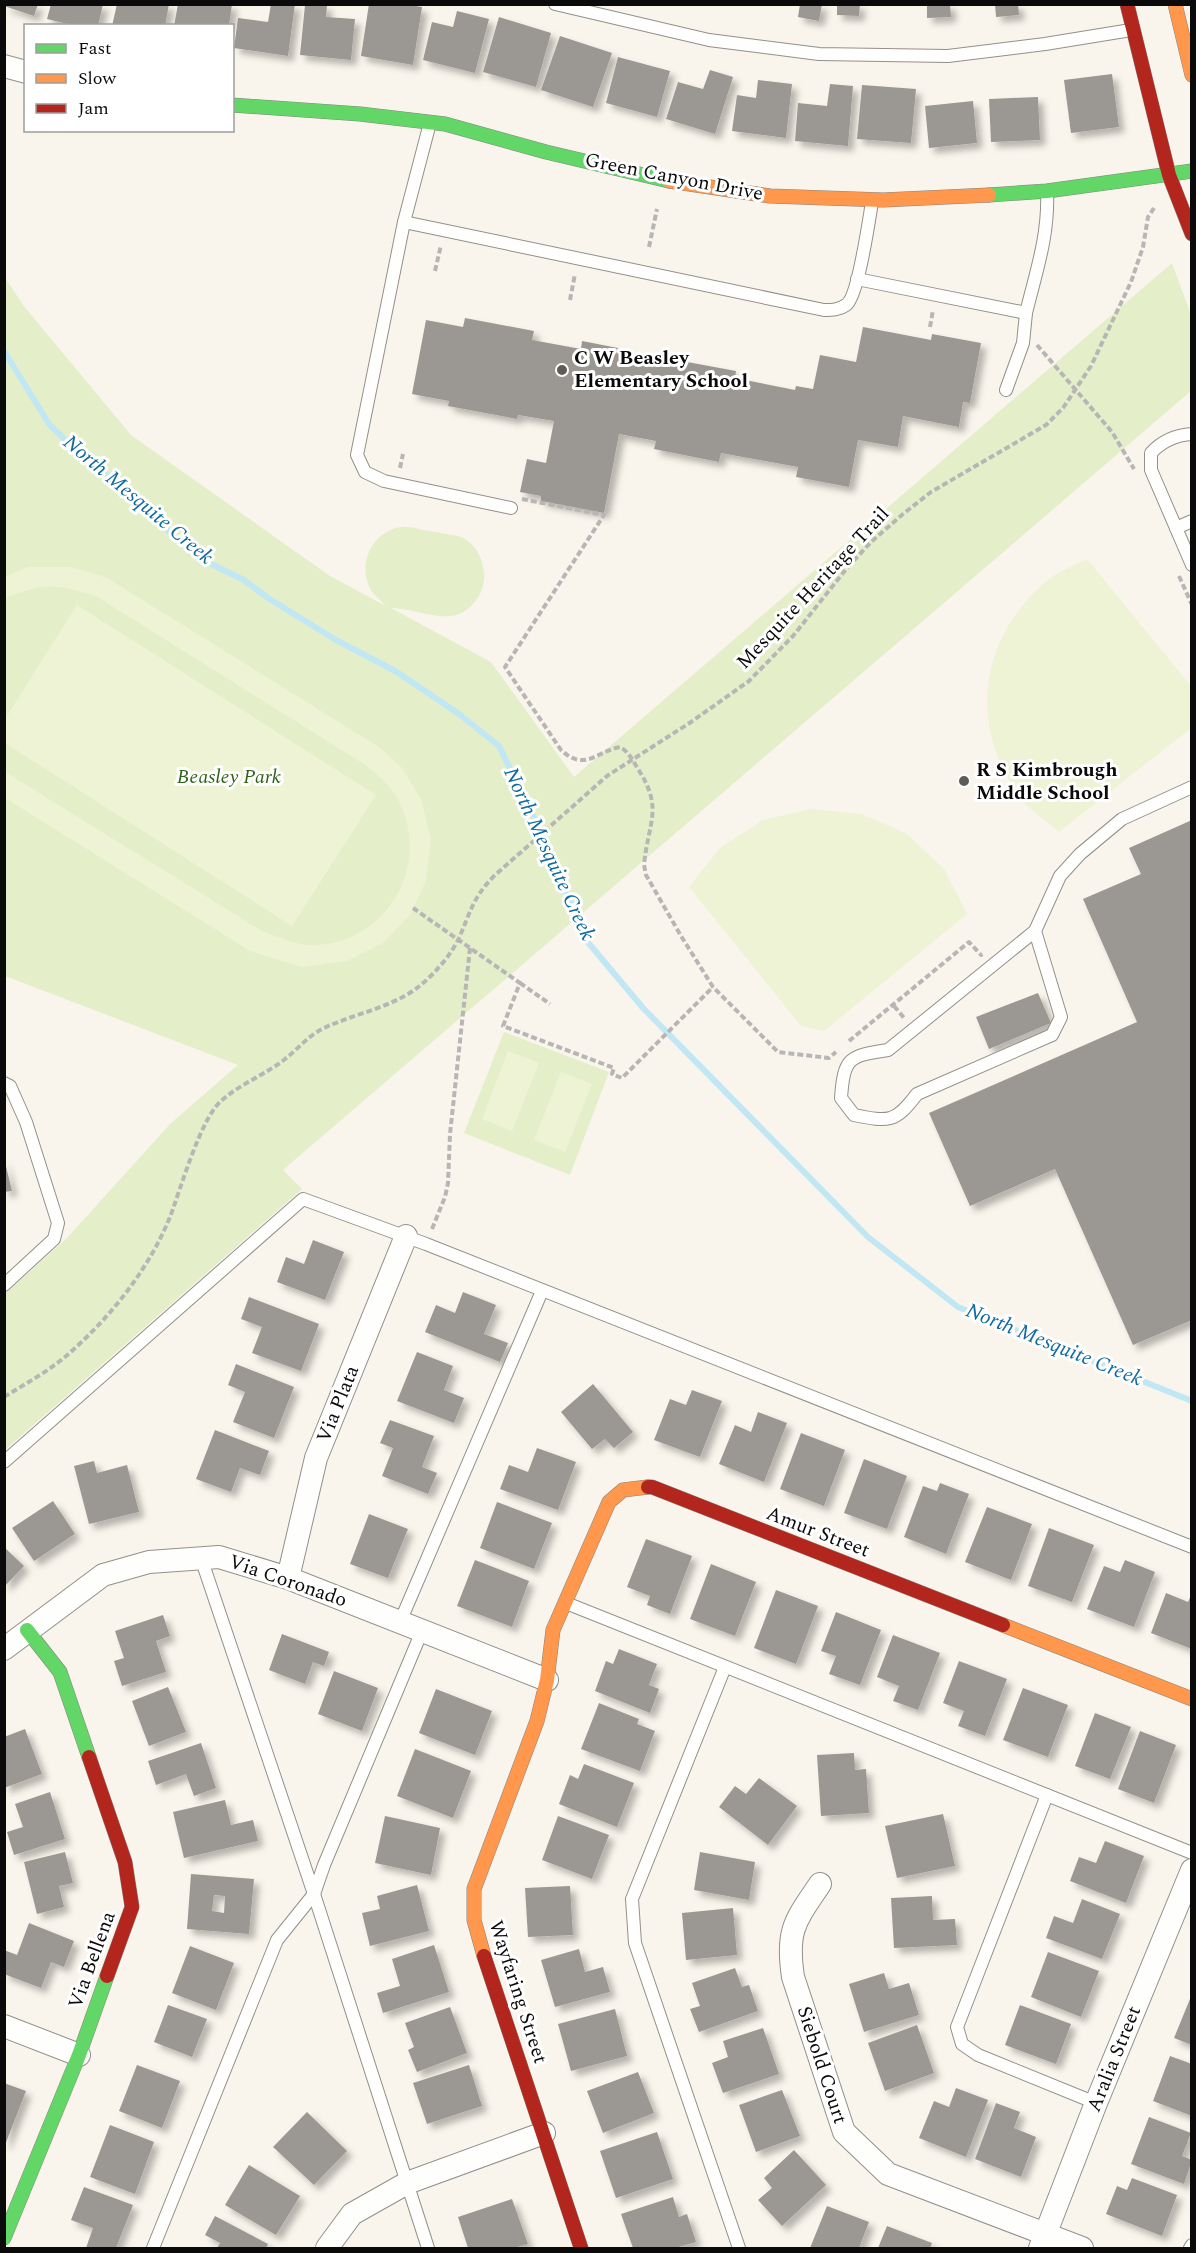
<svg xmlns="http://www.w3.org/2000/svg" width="1196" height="2253" viewBox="0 0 1196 2253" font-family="Spectral,serif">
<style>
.green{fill:#e4efca}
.pitch{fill:#edf3d4}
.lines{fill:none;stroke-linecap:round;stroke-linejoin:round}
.stream{stroke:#c1e6f4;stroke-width:6}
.building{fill:#9b9893;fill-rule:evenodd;filter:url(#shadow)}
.lane-casing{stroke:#92908c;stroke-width:14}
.street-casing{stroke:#92908c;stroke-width:24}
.fast-casing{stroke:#888682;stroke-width:15}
.slow-casing{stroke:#888682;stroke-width:15}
.jam-casing{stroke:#888682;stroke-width:15}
.path{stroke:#b7b6b5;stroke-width:4;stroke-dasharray:6 3;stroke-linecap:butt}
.lane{stroke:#fefefc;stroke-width:12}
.street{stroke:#fefefc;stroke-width:22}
.fast{stroke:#63d668;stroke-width:14}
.slow{stroke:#ff974d;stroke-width:14}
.jam{stroke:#b3261e;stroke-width:14}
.poi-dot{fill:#5e5c59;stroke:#fff;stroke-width:2}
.labels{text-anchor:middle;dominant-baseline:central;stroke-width:6;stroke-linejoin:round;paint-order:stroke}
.street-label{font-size:20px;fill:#0a0a0a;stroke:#fff}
.poi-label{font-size:20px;font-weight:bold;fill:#0a0a0a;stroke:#fff;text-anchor:start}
.park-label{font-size:20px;font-style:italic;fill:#2d6219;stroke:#fff}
.water-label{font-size:21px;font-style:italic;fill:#106a9e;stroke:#fff}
</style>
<defs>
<filter id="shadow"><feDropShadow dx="5.5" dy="5.5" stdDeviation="3" flood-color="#0004"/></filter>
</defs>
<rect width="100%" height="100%" fill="#f9f5ec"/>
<!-- green -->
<g class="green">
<path d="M1172,263l19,52v76l-908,779 19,19 -297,261v-156l62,-56 104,-115 67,-58 -233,-89 -1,-700 19,29 108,130 199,141 56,30c-5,-5 -11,-10 -15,-16 -15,-26 2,-60 31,-63 8,-1 19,3 27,4 10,2 22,3 32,6 20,8 28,37 20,55 -21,42 -57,17 -90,16l100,54 83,115z"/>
<path d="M504,1032l105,40 -39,103 -106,-42z"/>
</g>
<!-- pitch -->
<g class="pitch">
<path d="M1087,559l104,127v42l-132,104c-12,-11 -29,-21 -38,-34 -52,-70 -43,-156 22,-214 12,-11 30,-18 44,-25z"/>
<path d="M27,567h45l35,11 272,169 23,21 19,31 10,41 -5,41 -16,34 -27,28 -36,18 -46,6 -51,-16 -245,-153v-26l257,159c14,5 31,13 45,14 76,4 127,-78 91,-145 -7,-14 -19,-24 -31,-34l-271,-170c-41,-13 -52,-13 -91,2v-21z"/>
<path d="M77,605l299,190 -84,131 -287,-183v-24z"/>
<path d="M811,809l51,5 45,20 37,35 23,45 -143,117 -23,-5 -112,-139 31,-39 43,-28z"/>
<path d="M508,1051l31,12 -27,68 -30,-12z"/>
<path d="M561,1072l31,12 -27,68 -31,-12z"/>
</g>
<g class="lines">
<!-- stream -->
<path class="stream" d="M4,351l45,73 34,33 31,23 61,57 32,25 37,18 24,18 68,42 61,32 62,42 40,32 44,90 43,104 57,68 225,229 90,70 234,94"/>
</g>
<!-- building -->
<g class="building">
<path d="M4,4h34l-4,12 -30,-10z"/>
<path d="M51,4h52l-5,22h-22l-29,-7z"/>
<path d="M117,4h52l-4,22h-53z"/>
<path d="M178,4h54l-3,22h-55z"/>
<path d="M271,4h24l-7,52 -54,-8 4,-30 30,4z"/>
<path d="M369,4h35l18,3 -9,58 -52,-9z"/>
<path d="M800,4h22l-3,17 -21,-4z"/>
<path d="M837,4h23l-1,12 -22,-1z"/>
<path d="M927,4h23l1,13 -24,1z"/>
<path d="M995,4h23l1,11 -23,2z"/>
<path d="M305,5h22l-1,12 29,2 -4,41 -51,-5z"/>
<path d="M457,11l32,8 -14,54 -52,-13 9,-38 21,5z"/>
<path d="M499,17l52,16 -15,54 -53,-15z"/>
<path d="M560,36l52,17 -19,54 -52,-17z"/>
<path d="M618,57l52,14 -13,46 -51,-14z"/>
<path d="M710,70l23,7 -18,57 -49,-15 12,-37 25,7z"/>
<path d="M1112,74l7,53 -48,6 -7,-53z"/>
<path d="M758,80l34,4 -6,54 -54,-7 5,-36 19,3z"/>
<path d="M830,84l23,2 -5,60 -53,-5 3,-38 29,3z"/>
<path d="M862,85l54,4 -5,54 -54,-4z"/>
<path d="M1038,97l2,43 -49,2 -2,-43z"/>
<path d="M973,101l4,42 -48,5 -4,-42z"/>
<path d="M465,318l69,13 -2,9 49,9 1,-8 41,8 -1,8 47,9 2,-7 65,12 -1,7 60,12 1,-4 17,3 7,-34 36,7 7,-35 68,13 1,-6 49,9 -11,60 -7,-1 -4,25 -56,-11 -5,31 -40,-7 -9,47 -53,-10 2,-10 -77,-14 -2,9 -65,-13 2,-8 -37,-7 -15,79 -63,-12v-5l-21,-4 7,-33 19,4 8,-42 -36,-6 -1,4 -69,-13 1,-5 -37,-7 14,-74 37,7z"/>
<path d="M1192,820v500l-59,25 -78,-176 -85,37 -41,-93 208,-91 -54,-123 58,-25 -12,-26z"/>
<path d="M1038,993l13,30 -62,26 -13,-32z"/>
<path d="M4,1158l8,33 -8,1z"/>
<path d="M313,1240l31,12 -19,48 -48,-18 9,-25 18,7z"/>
<path d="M463,1292l33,13 -12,29 24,9 -8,19 -75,-30 11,-27 19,8z"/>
<path d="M249,1297l70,27 -18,47 -49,-18 10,-26 -21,-8z"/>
<path d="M417,1352l36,14 -9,24 20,8 -10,25 -57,-22z"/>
<path d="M236,1364l58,23 -20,51 -41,-16 12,-30 -17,-7z"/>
<path d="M593,1384l40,48 -19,16 -9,-9 -13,10 -31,-37z"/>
<path d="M692,1390l30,11 -22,56 -46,-17 16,-41 16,6z"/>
<path d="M758,1412l29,11 -23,59 -45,-18 16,-39 16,7z"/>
<path d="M390,1420l44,16 -12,31 15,6 -9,21 -46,-18 11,-28 -13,-5z"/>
<path d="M215,1430l54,21 -9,24 -20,-7 -9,24 -35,-13z"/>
<path d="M801,1433l44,17 -21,56 -44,-17z"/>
<path d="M537,1448l39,14 -18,48 -58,-21 9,-24 19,7z"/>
<path d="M864,1459l43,17 -20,53 -43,-16z"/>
<path d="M94,1461l3,12 30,-8 12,47 -50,12 -15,-58z"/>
<path d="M940,1483l29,11 -23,60 -42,-17 19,-51 14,5z"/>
<path d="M53,1501l22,33 -41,27 -22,-33z"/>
<path d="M497,1502l55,21 -18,46 -54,-21z"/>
<path d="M987,1507l45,17 -21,56 -46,-18z"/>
<path d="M369,1514l39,15 -20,49 -38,-14z"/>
<path d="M1049,1528l45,17 -22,57 -44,-16z"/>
<path d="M646,1539l46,17 -22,58 -23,-9 3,-9 -23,-9z"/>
<path d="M4,1547l20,19 -20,21z"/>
<path d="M475,1560l54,21 -17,46 -55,-21z"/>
<path d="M1125,1560l30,12 -21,55 -47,-18 17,-43 16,6z"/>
<path d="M711,1564l45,18 -21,54 -45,-17z"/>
<path d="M776,1590l42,16 -22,58 -42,-16z"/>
<path d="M1166,1593l22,9 4,-9v56l-41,-16z"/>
<path d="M836,1612l45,18 -21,55 -31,-11 7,-18 -15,-5z"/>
<path d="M163,1615l7,21 -14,5 10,31 -44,14 -8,-25 10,-3 -9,-27z"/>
<path d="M282,1634l47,18 -5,14 -11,-4 -8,22 -36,-14z"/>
<path d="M893,1635l47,18 -22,57 -25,-9 6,-15 -22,-9z"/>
<path d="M619,1649l38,15 -8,21 10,4 -9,24 -55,-22 11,-30 7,3z"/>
<path d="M959,1661l48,18 -22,57 -27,-10 6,-15 -21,-8z"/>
<path d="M334,1671l44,17 -16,43 -44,-17z"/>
<path d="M168,1687l18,45 -37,14 -17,-45z"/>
<path d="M1023,1688l45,17 -20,52 -45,-17z"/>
<path d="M436,1689l56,22 -17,44 -56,-22z"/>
<path d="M599,1703l40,16 -2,5 18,7 -15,40 -59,-22z"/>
<path d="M1095,1713l36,14 -21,52 -35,-13z"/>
<path d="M25,1729l17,45 -38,14v-51z"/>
<path d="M1140,1731l36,14 -22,58 -36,-14z"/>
<path d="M201,1743l15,45 -22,8 -8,-22 -30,11 -8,-24z"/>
<path d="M415,1749l56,22 -18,47 -56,-22z"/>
<path d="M854,1753l1,17 11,-1 3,44 -48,3 -4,-61z"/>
<path d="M584,1764l50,19 -17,44 -58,-23 11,-29 8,4z"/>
<path d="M759,1778l38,28 -29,39 -49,-38 16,-21 11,8z"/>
<path d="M50,1792l15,47 -51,16 -7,-23 16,-5 -8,-23z"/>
<path d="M225,1800l6,25 22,-5 5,21 -74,17 -11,-46z"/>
<path d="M943,1814l12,52 -58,12 -12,-52z"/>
<path d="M385,1816l55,12 -9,47 -56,-12z"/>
<path d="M558,1816l51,19 -17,44 -50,-19z"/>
<path d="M1105,1841l39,15 -18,47 -56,-22 9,-24 17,6z"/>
<path d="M65,1852l8,31 -14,3 5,21 -27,7 -13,-52z"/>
<path d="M700,1852l55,10 -6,38 -55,-10z"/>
<path d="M191,1874l63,5 -5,55 -62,-5zM214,1895l11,1 -1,17 -12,-2z"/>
<path d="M417,1885l12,46 -59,15 -8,-33 18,-4 -3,-13z"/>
<path d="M570,1886l3,49 -45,2 -3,-49z"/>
<path d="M932,1896l1,24 22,-1 2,26 -63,3 -3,-50z"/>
<path d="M1082,1899l38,15 -18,45 -56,-21 8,-22 19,7z"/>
<path d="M733,1908l4,47 -51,5 -4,-47z"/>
<path d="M29,1923l45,18 -10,26 -13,-5 -10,26 -37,-14v-24l13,5z"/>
<path d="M434,1945l15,47 -66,21 -6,-20 23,-7 -8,-27z"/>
<path d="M190,1946l44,17 -18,47 -44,-17z"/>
<path d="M579,1949l6,23 18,-5 7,25 -55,15 -14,-47z"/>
<path d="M1048,1952l51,19 -18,46 -50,-20z"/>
<path d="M735,1968l7,19 7,-2 9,26 -59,21 -9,-23 10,-3 -8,-23z"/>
<path d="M884,1973l5,16 20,-6 10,32 -55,17 -15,-48z"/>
<path d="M1192,1994v51l-18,-7z"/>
<path d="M168,2005l39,14 -15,38 -38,-15z"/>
<path d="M1020,2005l51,19 -15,40 -51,-19z"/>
<path d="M450,2007l17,46 -50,19 -9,-22 6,-3 -9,-24z"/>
<path d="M615,2009l12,47 -56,15 -13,-47z"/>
<path d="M917,2025l17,48 -49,18 -17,-48z"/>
<path d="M763,2028l16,46 -56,19 -11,-30 16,-6 -5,-16z"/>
<path d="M1170,2056l22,8v52l-39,-15z"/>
<path d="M137,2065l43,16 -18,47 -43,-17z"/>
<path d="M469,2065l13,41 -55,18 -14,-41z"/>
<path d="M638,2072l16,41 -51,20 -16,-42z"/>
<path d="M4,2083l22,8 -21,54h-1z"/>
<path d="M956,2088l32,12 -22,57 -47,-19 15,-37 15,6z"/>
<path d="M782,2090l18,46 -44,16 -17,-47z"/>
<path d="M996,2103l24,9 -6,16 22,9 -15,40 -46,-18z"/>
<path d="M307,2112l40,39 -33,34 -41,-38z"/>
<path d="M1149,2117l42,16 -9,23 10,4 -8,24 -53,-20z"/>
<path d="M110,2125l44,17 -19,52 -45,-17z"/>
<path d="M657,2132l16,47 -57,19 -16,-47z"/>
<path d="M794,2150l32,35 -44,41 -24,-26 14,-12 -8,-10z"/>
<path d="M249,2165l51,31 -24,39 -51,-30z"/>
<path d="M1132,2178l45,17 -15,41 -56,-22 11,-28 10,4z"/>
<path d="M84,2187l49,18 -17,43h-30l7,-20 -22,-8z"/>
<path d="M673,2197l6,20 8,-3 9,28 -21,6h-42l-12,-34z"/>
<path d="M512,2199l16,45 -15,4h-45l-10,-31z"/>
<path d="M827,2206l42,16 -10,26h-49z"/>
<path d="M215,2216l53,28 -2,4h-49l3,-5 -15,-8z"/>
<path d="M887,2226l45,17 -2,5h-52z"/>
</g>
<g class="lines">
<!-- lane casing -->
<g class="lane-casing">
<g id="lane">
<path d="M555,4l154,36 110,14 129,2 97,-12 86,-14"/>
<path d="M430,123l-26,99 -47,233 8,17 19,9 127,27"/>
<path d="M404,222l420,88c8,0 15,0 22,-5 12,-8 23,-85 26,-103"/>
<path d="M857,279l169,34c10,-41 23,-78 21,-121"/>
<path d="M1006,390l17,-47 3,-30"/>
<path d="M1192,434c-16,1 -31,8 -41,19v17l41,95"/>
<path d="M1176,528l16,-7"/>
<path d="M1035,931l26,86 -9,18 -135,59c-22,29 -28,28 -63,21l-13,-17c3,-41 8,-42 47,-48l147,-119 25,-55 20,-22 42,-35 70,-32"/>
<path d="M4,1083l6,3 16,36 32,101 -4,16 -50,46"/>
<path d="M4,1462l299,-263 123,45 766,303"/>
<path d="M201,1558l113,336 114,354"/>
<path d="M566,1603l626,250"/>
<path d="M400,1622l142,-331"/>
<path d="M725,1667l-93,232 3,44 104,305"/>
<path d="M1047,1795l-90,232 5,17 16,11 118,48"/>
<path d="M153,2248l124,-308 37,-46 10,-29 98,-234"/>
<path d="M1190,2248l2,-3"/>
</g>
</g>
<!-- street casing -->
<g class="street-casing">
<g id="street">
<path d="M4,66l22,6"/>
<path d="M288,1578l28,-120 90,-222"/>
<path d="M4,1649l99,-74 46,-13 70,-5 69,21 259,102"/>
<path d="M820,1884c-25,37 -34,46 -27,93l51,155 44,42 194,74"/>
<path d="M4,2026l75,29"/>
<path d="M327,2248l25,-34 55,-31 137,-50"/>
<path d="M1040,2248l56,-145 96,-233"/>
</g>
</g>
<!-- fast casing -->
<g class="fast-casing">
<g id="fast">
<path d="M232,105l128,9 85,10 101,28 123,29"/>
<path d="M989,195l58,-4 145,-20"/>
<path d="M27,1630l33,42 29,85"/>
<path d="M4,2238l75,-183 28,-79"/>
</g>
</g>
<!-- slow casing -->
<g class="slow-casing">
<g id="slow">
<path d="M1175,4l17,71"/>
<path d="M669,181l101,15 113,4 106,-5"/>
<path d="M1003,1625l189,74"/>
<path d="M484,1956l-10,-36v-31l63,-168 10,-41 6,-50 56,-128 14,-12 25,-3"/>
</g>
</g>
<!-- jam casing -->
<g class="jam-casing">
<g id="jam">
<path d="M1127,4l42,171 23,59"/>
<path d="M648,1487h4l351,138"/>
<path d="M89,1757l36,105 7,45 -25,69"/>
<path d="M484,1956l97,292"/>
</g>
</g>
<!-- path -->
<g class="path">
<path d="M649,247l8,-38"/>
<path d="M435,271l6,-26"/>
<path d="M570,300l5,-26"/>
<path d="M930,327l3,-17"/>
<path d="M1037,345l75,87 22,37"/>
<path d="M400,468l3,-14"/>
<path d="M522,499l82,16 -99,152 56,83c24,22 34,2 59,-3 9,5 13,14 18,22 26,40 10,53 6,96l2,10 35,61 32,51 65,65 51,6 7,-6"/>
<path d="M1179,576l13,29"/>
<path d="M413,908l107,75 -17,43 111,42 -2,6 10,4 91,-91"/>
<path d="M520,983l30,21"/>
<path d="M894,1006l11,13"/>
<path d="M849,1041l120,-99 12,13 1,-1"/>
<path d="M432,1229l13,-32 3,-14 2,-49 20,-186"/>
<path d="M4,1397c21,-13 43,-25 61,-40 44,-38 83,-86 105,-140 11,-29 30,-97 51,-116 19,-17 44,-26 64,-42 13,-10 24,-24 39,-31 32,-15 71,-21 98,-44 14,-12 29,-29 37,-46 12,-27 13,-39 35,-62l113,-100 84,-54 58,-41 44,-45 54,-68 24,-26 32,-28 28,-22 115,-67 17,-17 28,-42 40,-84 12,-35 5,-30 6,-9"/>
</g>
<!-- lane -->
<use href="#lane" class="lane"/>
<!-- street -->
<use href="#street" class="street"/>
<!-- fast -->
<use href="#fast" class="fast"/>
<!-- slow -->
<use href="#slow" class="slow"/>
<!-- jam -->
<use href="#jam" class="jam"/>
</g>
<!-- markers -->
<g class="poi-dot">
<circle cx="562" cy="370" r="6"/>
<circle cx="964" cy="781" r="6"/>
</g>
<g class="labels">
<!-- street labels -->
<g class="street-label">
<text transform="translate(674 177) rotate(11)">Green Canyon Drive</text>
<text transform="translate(813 588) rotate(-47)">Mesquite Heritage Trail</text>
<text transform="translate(338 1404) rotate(-68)">Via Plata</text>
<text transform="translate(818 1532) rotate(21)">Amur Street</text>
<text transform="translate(288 1581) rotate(19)">Via Coronado</text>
<text transform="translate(92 1960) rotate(-70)">Via Bellena</text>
<text transform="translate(518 1992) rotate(72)">Wayfaring Street</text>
<text transform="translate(1114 2059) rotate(-68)">Aralia Street</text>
<text transform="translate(822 2065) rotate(72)">Siebold Court</text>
</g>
<!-- poi labels -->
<g class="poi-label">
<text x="574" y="358">C W Beasley<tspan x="574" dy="23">Elementary School</tspan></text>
<text x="976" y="770">R S Kimbrough<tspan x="976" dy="23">Middle School</tspan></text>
</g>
<!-- park labels -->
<g class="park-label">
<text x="229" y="777">Beasley Park</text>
</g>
<!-- water labels -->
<g class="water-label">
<text transform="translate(138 500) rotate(40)">North Mesquite Creek</text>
<text transform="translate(549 854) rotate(65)">North Mesquite Creek</text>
<text transform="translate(1054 1345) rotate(22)">North Mesquite Creek</text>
</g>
</g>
<!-- border -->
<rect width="1196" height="2253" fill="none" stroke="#0a0a0a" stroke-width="12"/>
<!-- legend -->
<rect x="24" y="24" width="210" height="108" fill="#ffffff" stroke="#9d9d9d" stroke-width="1.5"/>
<rect x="36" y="44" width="30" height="9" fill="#63d668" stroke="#9d9d9d" stroke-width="1.5"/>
<text x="78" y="54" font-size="18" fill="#0a0a0a">Fast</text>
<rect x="36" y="74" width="30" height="9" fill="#ff974d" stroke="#9d9d9d" stroke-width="1.5"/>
<text x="78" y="84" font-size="18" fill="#0a0a0a">Slow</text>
<rect x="36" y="104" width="30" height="9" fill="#b3261e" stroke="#9d9d9d" stroke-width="1.5"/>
<text x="78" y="114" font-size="18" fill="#0a0a0a">Jam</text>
</svg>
